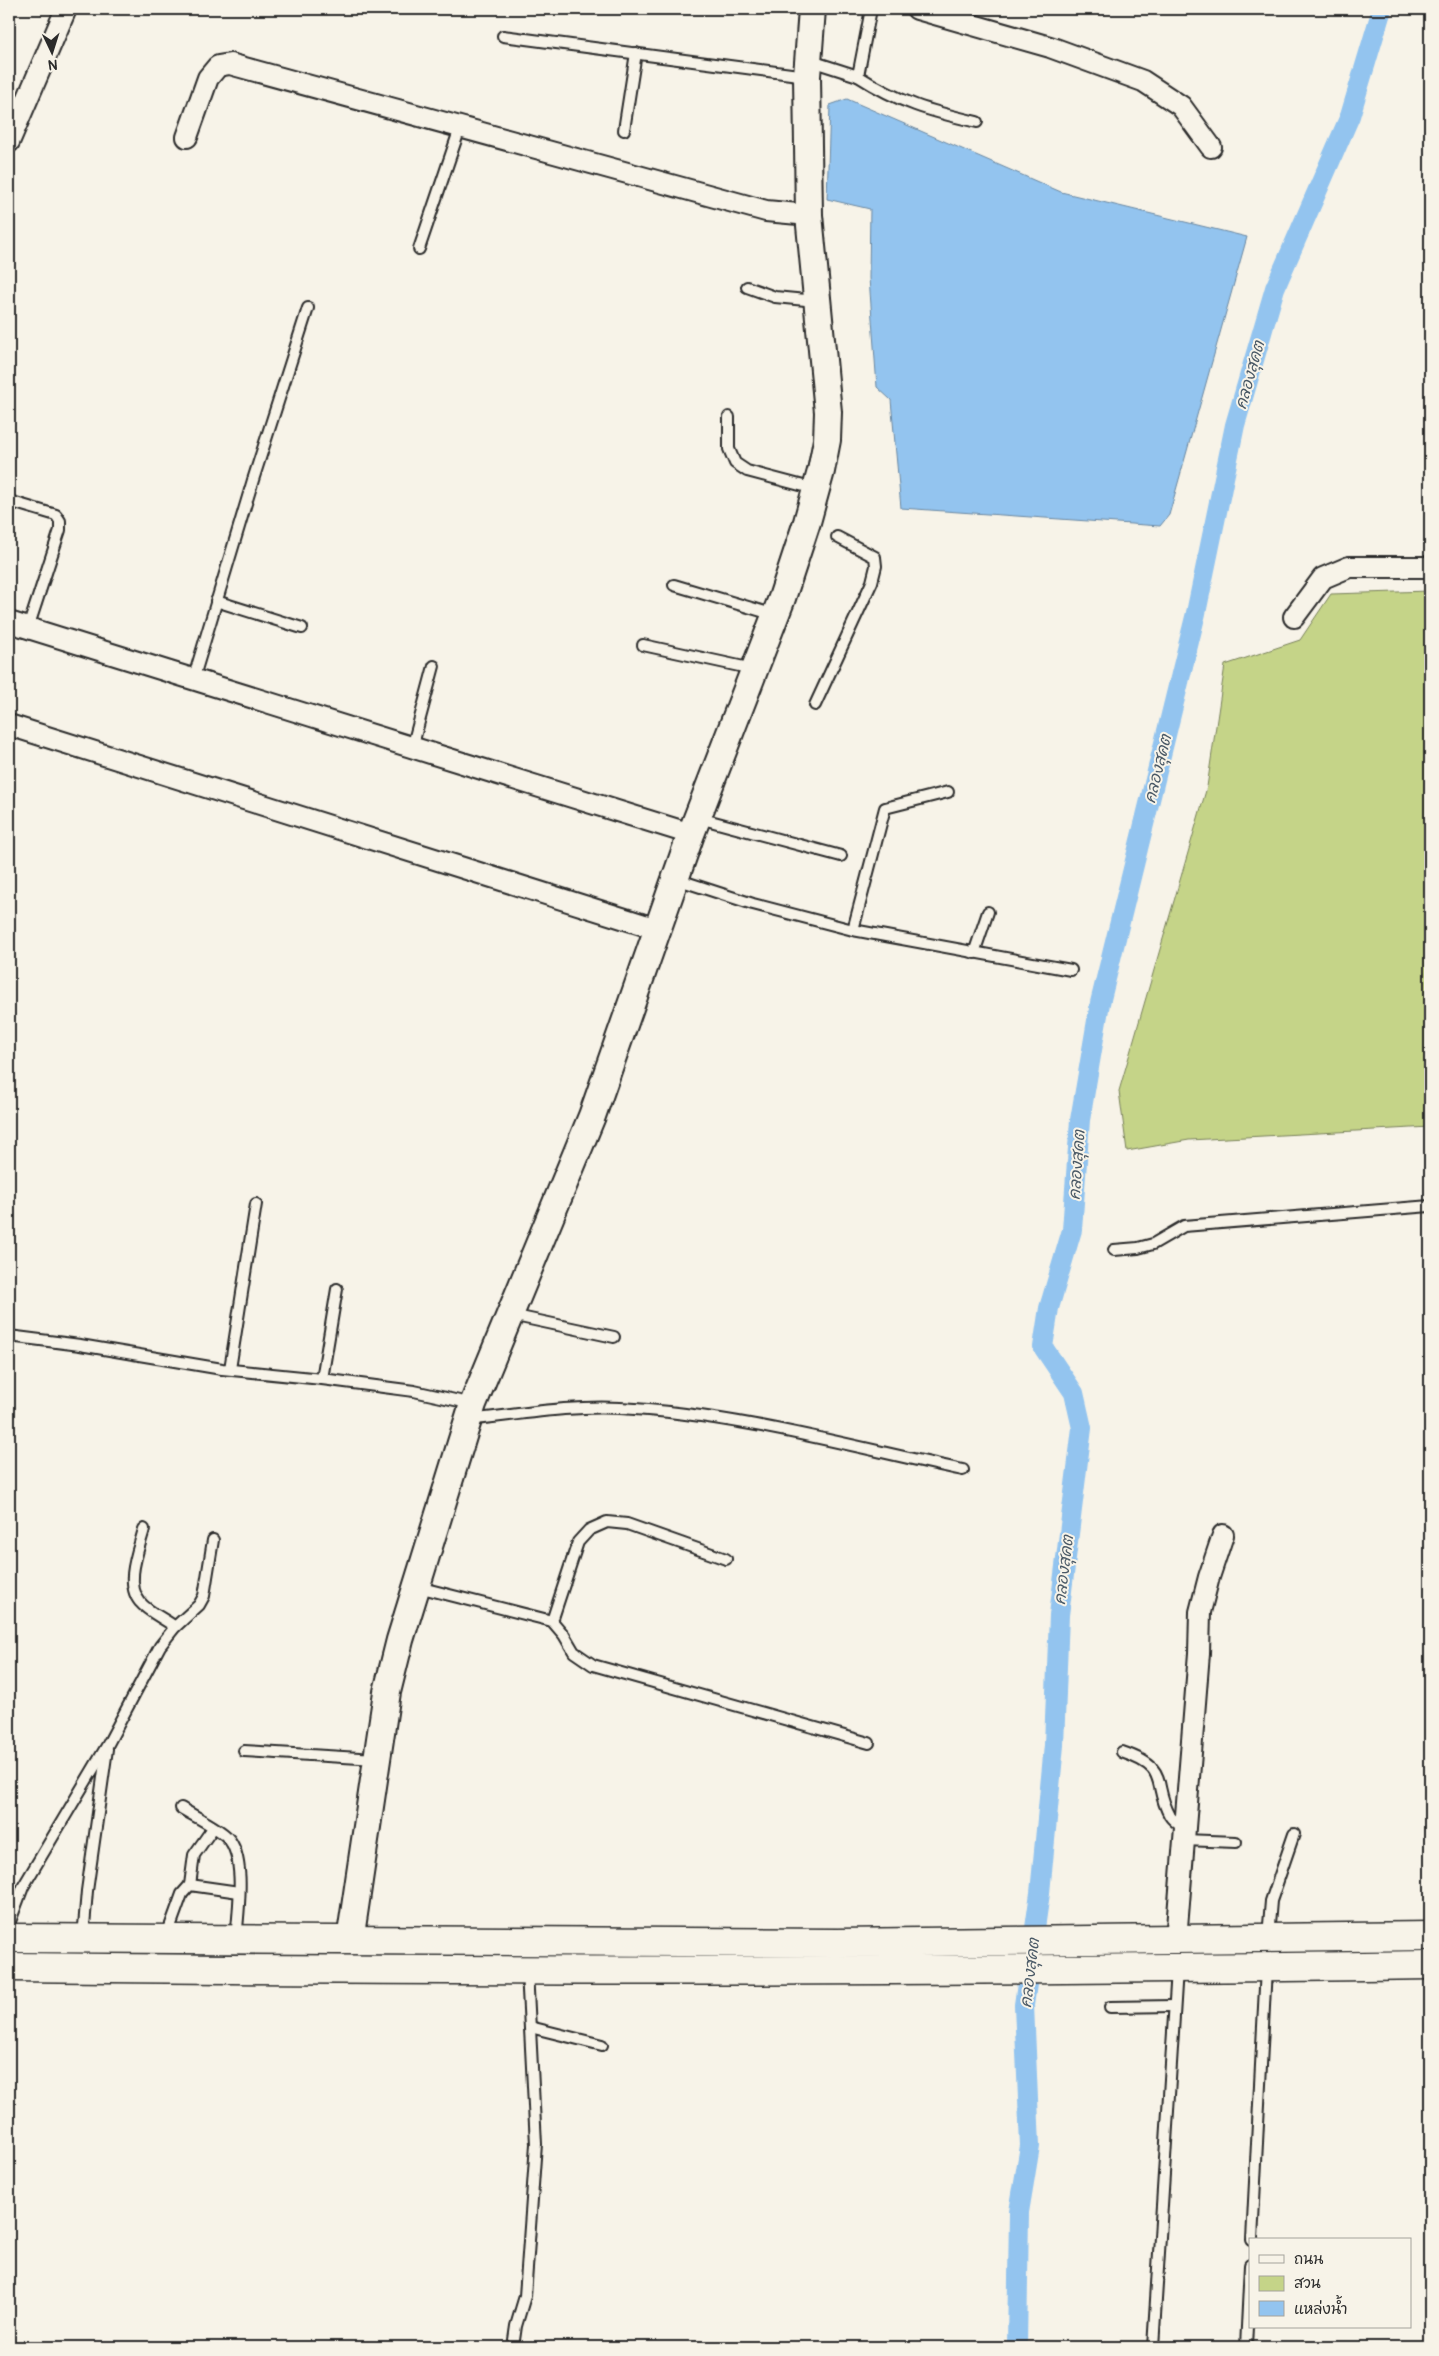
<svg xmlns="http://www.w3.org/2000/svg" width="1439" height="2356" viewBox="0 0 1439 2356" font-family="Pangolin,'Playpen Sans Thai',sans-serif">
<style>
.built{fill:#f8e5e4}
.green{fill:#c5d488;stroke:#78805a}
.water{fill:#93c4ef;stroke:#6987a1}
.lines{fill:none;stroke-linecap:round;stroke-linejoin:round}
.canal{stroke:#93c4ef;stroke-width:20}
.service-casing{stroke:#2b2b2b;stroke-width:14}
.minor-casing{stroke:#2b2b2b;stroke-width:24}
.tertiary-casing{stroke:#2b2b2b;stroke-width:30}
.secondary-casing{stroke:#2b2b2b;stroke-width:31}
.service{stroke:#f7f3e8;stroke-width:10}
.minor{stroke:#f7f3e8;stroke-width:20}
.tertiary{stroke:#f7f3e8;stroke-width:26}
.secondary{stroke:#f7f3e8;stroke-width:28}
.labels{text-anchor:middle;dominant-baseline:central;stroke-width:4;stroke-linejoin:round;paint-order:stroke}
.water-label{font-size:16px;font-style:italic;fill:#4a5966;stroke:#f7f3e8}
</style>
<rect width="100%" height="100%" fill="#f7f3e8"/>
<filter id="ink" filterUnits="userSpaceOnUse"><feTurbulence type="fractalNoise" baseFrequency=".02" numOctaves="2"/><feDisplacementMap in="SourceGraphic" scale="10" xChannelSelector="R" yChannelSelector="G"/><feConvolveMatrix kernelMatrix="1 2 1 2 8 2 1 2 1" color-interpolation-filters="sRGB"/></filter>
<g filter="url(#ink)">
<!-- built -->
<path class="built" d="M1430,2220v127h-7z"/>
<!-- green -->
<path class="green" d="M1430,591v536l-241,13 -62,11 -8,-60 88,-304 18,-122 75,-25 31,-46z"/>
<!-- water -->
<path class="water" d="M847,99l214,93 186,45 -78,278 -9,11 -259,-18 -10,-108 -14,-13 -8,-109 1,-69 -43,-10 3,-94z"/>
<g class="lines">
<!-- canal -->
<path class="canal" d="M1017,2347l2,-135 11,-66 -6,-141 16,-112 14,-148 5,-130 23,-187 -8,-35 -31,-46 6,-39 23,-78 8,-110 20,-117 96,-390 39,-188 40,-137 75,-172 32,-107"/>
<!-- service casing -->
<g class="service-casing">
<g id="service">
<path d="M503,36l303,40"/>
<path d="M808,60l50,16 13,-67"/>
<path d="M858,76c42,27 71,35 119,46"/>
<path d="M624,130l12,-77"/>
<path d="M419,249l41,-121"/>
<path d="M747,287l28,10 41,4"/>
<path d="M729,417v32l6,14 12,8 68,18"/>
<path d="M9,501l47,14 4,6v9l-32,98"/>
<path d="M674,585l101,30"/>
<path d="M216,601l86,27"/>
<path d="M643,645l110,24"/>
<path d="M193,680l60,-200 55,-172"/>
<path d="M815,705l57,-123 4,-16 -1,-9 -38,-20"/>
<path d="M412,748l22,-82"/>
<path d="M699,818l142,38"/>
<path d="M676,879l77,25 100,26 218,40"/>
<path d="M853,930l32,-122 63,-16"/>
<path d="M974,953l14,-41"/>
<path d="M1114,1250l24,-2 15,-4 31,-18 246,-20"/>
<path d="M511,1315l103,22"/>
<path d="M9,1336l71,9 142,24 100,10 92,12 59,13"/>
<path d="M230,1369l26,-165"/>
<path d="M322,1379l15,-90"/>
<path d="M468,1420c49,-5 103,-15 152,-12 116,6 230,38 343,62"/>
<path d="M144,1529c-5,20 -20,54 -4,73 8,10 25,17 35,25"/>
<path d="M418,1587l134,34 12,14 10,17 19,13 276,78"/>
<path d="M552,1621l26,-79 11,-12 18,-8 20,2 99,35"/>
<path d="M244,1751l132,8"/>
<path d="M1122,1752c50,17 29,30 48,64 3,5 10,9 14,13"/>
<path d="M181,1808c11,7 38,20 46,29 20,20 11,76 9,103"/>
<path d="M1184,1840l52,2"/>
<path d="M190,1885l4,-30 19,-27"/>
<path d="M9,1924l14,-37 85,-143 52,-98 15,-19 24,-22 5,-9 9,-56"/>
<path d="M1268,1937l3,-36 23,-67"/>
<path d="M83,1938l4,-47 20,-142"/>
<path d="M166,1938l16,-44 8,-9 49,7"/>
<path d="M1110,2007l64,-1"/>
<path d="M530,2027l72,18"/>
<path d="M1252,2240l14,-272"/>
<path d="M513,2347l3,-21 9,-30 11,-152 -9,-173"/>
<path d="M1153,2347l24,-378"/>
<path d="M1246,2347l4,-82"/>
</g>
</g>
<!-- minor casing -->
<g class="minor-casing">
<g id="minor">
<path d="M917,9l133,38 93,34 38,25 30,41"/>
<path d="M187,137l21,-59 10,-12 12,-2 536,147 43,4"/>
<path d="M9,142l57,-133"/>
<path d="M1294,617l29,-39 26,-11h81"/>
<path d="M9,622l682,212"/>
<path d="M9,725l648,204"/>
<path d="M1176,1940l23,-287 1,-41 9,-35 14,-42"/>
</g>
</g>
<!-- tertiary casing -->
<g class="tertiary-casing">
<path id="tertiary" d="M350,1941l37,-249 13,-52 73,-236 119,-288 99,-282 91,-236 25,-76 14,-51 6,-31 1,-28 -19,-197 -2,-139 5,-67"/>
</g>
<!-- secondary casing -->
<g class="secondary-casing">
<g id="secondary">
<path d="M9,1938l828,5 593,-7"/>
<path d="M9,1967c474,5 947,5 1421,-2"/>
</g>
</g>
<!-- service -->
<use href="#service" class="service"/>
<!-- minor -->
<use href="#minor" class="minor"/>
<!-- tertiary -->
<use href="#tertiary" class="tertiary"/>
<!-- secondary -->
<use href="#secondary" class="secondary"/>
</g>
</g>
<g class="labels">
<!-- water labels -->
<g class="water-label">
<text transform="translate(1250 375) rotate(-74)">คลองสุคต</text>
<text transform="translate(1158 769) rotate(-76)">คลองสุคต</text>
<text transform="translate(1077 1165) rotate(-86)">คลองสุคต</text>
<text transform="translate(1064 1570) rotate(-83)">คลองสุคต</text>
<text transform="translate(1030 1973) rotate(-83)">คลองสุคต</text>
</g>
</g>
<!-- margin -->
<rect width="1439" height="2356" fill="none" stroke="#f7f3e8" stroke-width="30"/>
<rect x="15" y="15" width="1409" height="2326" fill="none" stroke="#2b2b2b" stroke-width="2" filter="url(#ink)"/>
<!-- legend -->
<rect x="1249" y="2238" width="162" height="90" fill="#f7f3e8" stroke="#a5a39c"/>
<rect x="1259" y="2255" width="25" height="8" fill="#f7f3e8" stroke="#a5a39c"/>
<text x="1294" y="2264" font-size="15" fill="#2b2b2b">ถนน</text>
<rect x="1259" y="2276" width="25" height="15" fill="#c5d488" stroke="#a5a39c"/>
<text x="1294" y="2288" font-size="15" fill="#2b2b2b">สวน</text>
<rect x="1259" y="2301" width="25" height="15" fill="#93c4ef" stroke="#a5a39c"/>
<text x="1294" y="2314" font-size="15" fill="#2b2b2b">แหล่งน้ำ</text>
<!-- north arrow -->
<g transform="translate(52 52) rotate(176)" stroke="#f7f3e8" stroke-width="4" paint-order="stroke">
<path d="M0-4L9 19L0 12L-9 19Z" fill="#2b2b2b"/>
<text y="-8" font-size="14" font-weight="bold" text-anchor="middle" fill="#2b2b2b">N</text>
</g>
</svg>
